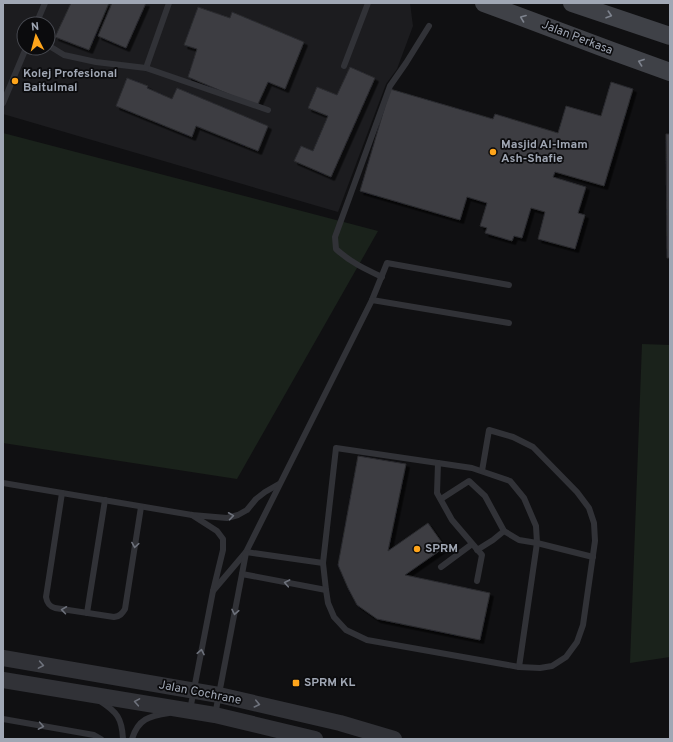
<svg xmlns="http://www.w3.org/2000/svg" width="673" height="742" viewBox="0 0 673 742" font-family="Overpass,sans-serif">
<style>
.built{fill:#1c1c1f;fill-rule:evenodd}
.green{fill:#1a221b}
.building{fill:#3c3d42;stroke:#2a2a2e;filter:url(#shadow)}
.lines{fill:none;stroke-linecap:round;stroke-linejoin:round}
.service{stroke:#313237;stroke-width:6}
.tertiary{stroke:#313237;stroke-width:16}
.secondary{stroke:#3f4147;stroke-width:18}
.oneway{stroke:#7e838e}
.oneway2{stroke:#6e727c}
.poi-dot{fill:#ffa51b;stroke:#0b0b0d;stroke-width:1.5}
.labels{text-anchor:middle;dominant-baseline:central;stroke-width:3.5;stroke-linejoin:round;paint-order:stroke}
.street-label{font-size:12px;fill:#a0a7b4;stroke:#0b0b0d}
.poi-label{font-size:12px;font-weight:bold;fill:#a0a7b4;stroke:#0b0b0d;text-anchor:start}
</style>
<defs>
<filter id="shadow"><feDropShadow dx="3.5" dy="3.5" stdDeviation="0" flood-color="#0009"/></filter>
</defs>
<rect width="100%" height="100%" fill="#101012"/>
<!-- built -->
<path class="built" d="M3,3h407l3,23 -16,43 -11,15 -48,128 -335,-98zM24,24h24v24h-24z"/>
<!-- green -->
<g class="green">
<path d="M3,133l375,98 -141,248 -234,-36z"/>
<path d="M642,344l28,1v312l-40,6z"/>
</g>
<!-- building -->
<g class="building">
<path d="M71,3h38l-20,47 -34,-13z"/>
<path d="M112,3h34l-20,45 -28,-12z"/>
<path d="M198,7l32,11 2,-6 72,30 -19,47 -17,-7 -11,24 -69,-29 9,-28 -13,-4z"/>
<path d="M350,67l25,11 -44,99 -37,-16 7,-15 12,5 15,-35 -20,-8 9,-21 20,8z"/>
<path d="M127,78l21,8 -1,2 25,11 5,-11 91,38 -10,25 -62,-25 -4,11 -76,-31z"/>
<path d="M611,82l22,7 -29,97 -49,-14 -2,5 33,10 -8,26 7,2 -10,34 -37,-10 7,-27 -14,-4 -9,30 -8,-2 -2,5 -27,-8 2,-5 -7,-2 7,-23 -20,-6 -7,23 -100,-29 30,-102 103,30 2,-5 63,19 8,-27 35,10z"/>
<path d="M666,134h4v124h-3z"/>
<path d="M358,456l48,8 -18,87 40,-28 17,24 -40,28 85,18 -10,47 -103,-21 -20,-14 -9,-17 -10,-23z"/>
</g>
<g class="lines">
<!-- service -->
<g class="service">
<path d="M169,3l-23,65 122,42"/>
<path d="M36,24l9,-21"/>
<path d="M51,47l13,8 32,7 50,6"/>
<path d="M344,66l24,-63"/>
<path d="M3,103l23,-55"/>
<path d="M382,277c-17,-8 -32,-15 -46,-28l-1,-12 55,-151 16,-23 23,-37"/>
<path d="M372,300l15,-37 122,22"/>
<path d="M336,448l136,20 38,13 14,17 12,28 1,17 -18,124 -152,-27 -21,-10 -12,-13 -6,-14 -2,-13 -3,-27z"/>
<path d="M438,463l-1,30 15,27 30,35 -5,26"/>
<path d="M482,471l7,-41 24,7 20,10 44,45 12,16 5,15 1,18 -12,84 -6,17 -11,15 -14,9 -12,2 -21,-1"/>
<path d="M3,483l189,32 35,3 11,-3 9,-5 9,-11 9,-7 14,-8"/>
<path d="M62,493l-16,104c1,6 3,9 9,11l59,9c6,-1 8,-3 11,-8l16,-102"/>
<path d="M441,499l28,-18 16,15 19,35 -11,9 -16,10"/>
<path d="M504,531l15,9 18,3 56,14"/>
<path d="M246,552l77,11"/>
<path d="M441,567l31,-23"/>
<path d="M242,574l84,16"/>
<path d="M213,591l33,-39 126,-252 137,23"/>
<path d="M87,613l18,-113"/>
<path d="M100,701c17,11 22,17 23,38"/>
<path d="M190,710l23,-119 10,-41v-11l-6,-8 -25,-16"/>
<path d="M215,715l31,-162"/>
<path d="M3,719l91,16 7,4"/>
<path d="M132,739c6,-20 17,-23 37,-26"/>
</g>
<!-- tertiary -->
<g class="tertiary">
<path d="M3,658l216,37 121,28 54,16"/>
<path d="M3,680l212,35 100,24"/>
</g>
<!-- secondary -->
<g class="secondary">
<path d="M484,3l128,48 58,21"/>
<path d="M572,3l98,33"/>
</g>
</g>
<!-- one-way arrows -->
<defs><path id="oneway-chevron" d="M-2-3.5L2.5 0L-2 3.5" fill="none" stroke-width="1.6" stroke-linecap="round" stroke-linejoin="round"/></defs>
<g class="oneway">
<use href="#oneway-chevron" transform="translate(609 15) rotate(18)"/>
<use href="#oneway-chevron" transform="translate(523 18) rotate(-159)"/>
<use href="#oneway-chevron" transform="translate(641 62) rotate(-160)"/>
</g>
<g class="oneway2">
<use href="#oneway-chevron" transform="translate(231 516) rotate(-8)"/>
<use href="#oneway-chevron" transform="translate(135 545) rotate(99)"/>
<use href="#oneway-chevron" transform="translate(287 583) rotate(-169)"/>
<use href="#oneway-chevron" transform="translate(64 610) rotate(-172)"/>
<use href="#oneway-chevron" transform="translate(235 612) rotate(101)"/>
<use href="#oneway-chevron" transform="translate(201 652) rotate(-79)"/>
<use href="#oneway-chevron" transform="translate(41 665) rotate(10)"/>
<use href="#oneway-chevron" transform="translate(137 702) rotate(-170)"/>
<use href="#oneway-chevron" transform="translate(257 704) rotate(13)"/>
<use href="#oneway-chevron" transform="translate(41 726) rotate(10)"/>
</g>
<!-- markers -->
<g class="poi-dot">
<circle cx="15" cy="81" r="4"/>
<circle cx="493" cy="152" r="4"/>
<circle cx="417" cy="549" r="4"/>
<rect x="292" y="679" width="8" height="8" rx="2"/>
</g>
<g class="labels">
<!-- street labels -->
<g class="street-label">
<text transform="translate(577 38) rotate(21)">Jalan Perkasa</text>
<text transform="translate(200 693) rotate(11)">Jalan Cochrane</text>
</g>
<!-- poi labels -->
<g class="poi-label">
<text x="23" y="74">Kolej Profesional<tspan x="23" dy="14">Baitulmal</tspan></text>
<text x="501" y="145">Masjid Al-Imam<tspan x="501" dy="14">Ash-Shafie</tspan></text>
<text x="425" y="549">SPRM</text>
<text x="304" y="683">SPRM KL</text>
</g>
</g>
<!-- border -->
<rect width="673" height="742" fill="none" stroke="#a0a7b4" stroke-width="8"/>
<!-- north arrow -->
<g transform="translate(36 36) rotate(354)"><circle r="19" fill="#0b0b0d" stroke="#474950"/>
<path d="M0-3L7 15L0 10L-7 15Z" fill="#ffa51b"/>
<text y="-6" font-size="11" font-weight="bold" text-anchor="middle" fill="#a0a7b4">N</text>
</g>
</svg>
